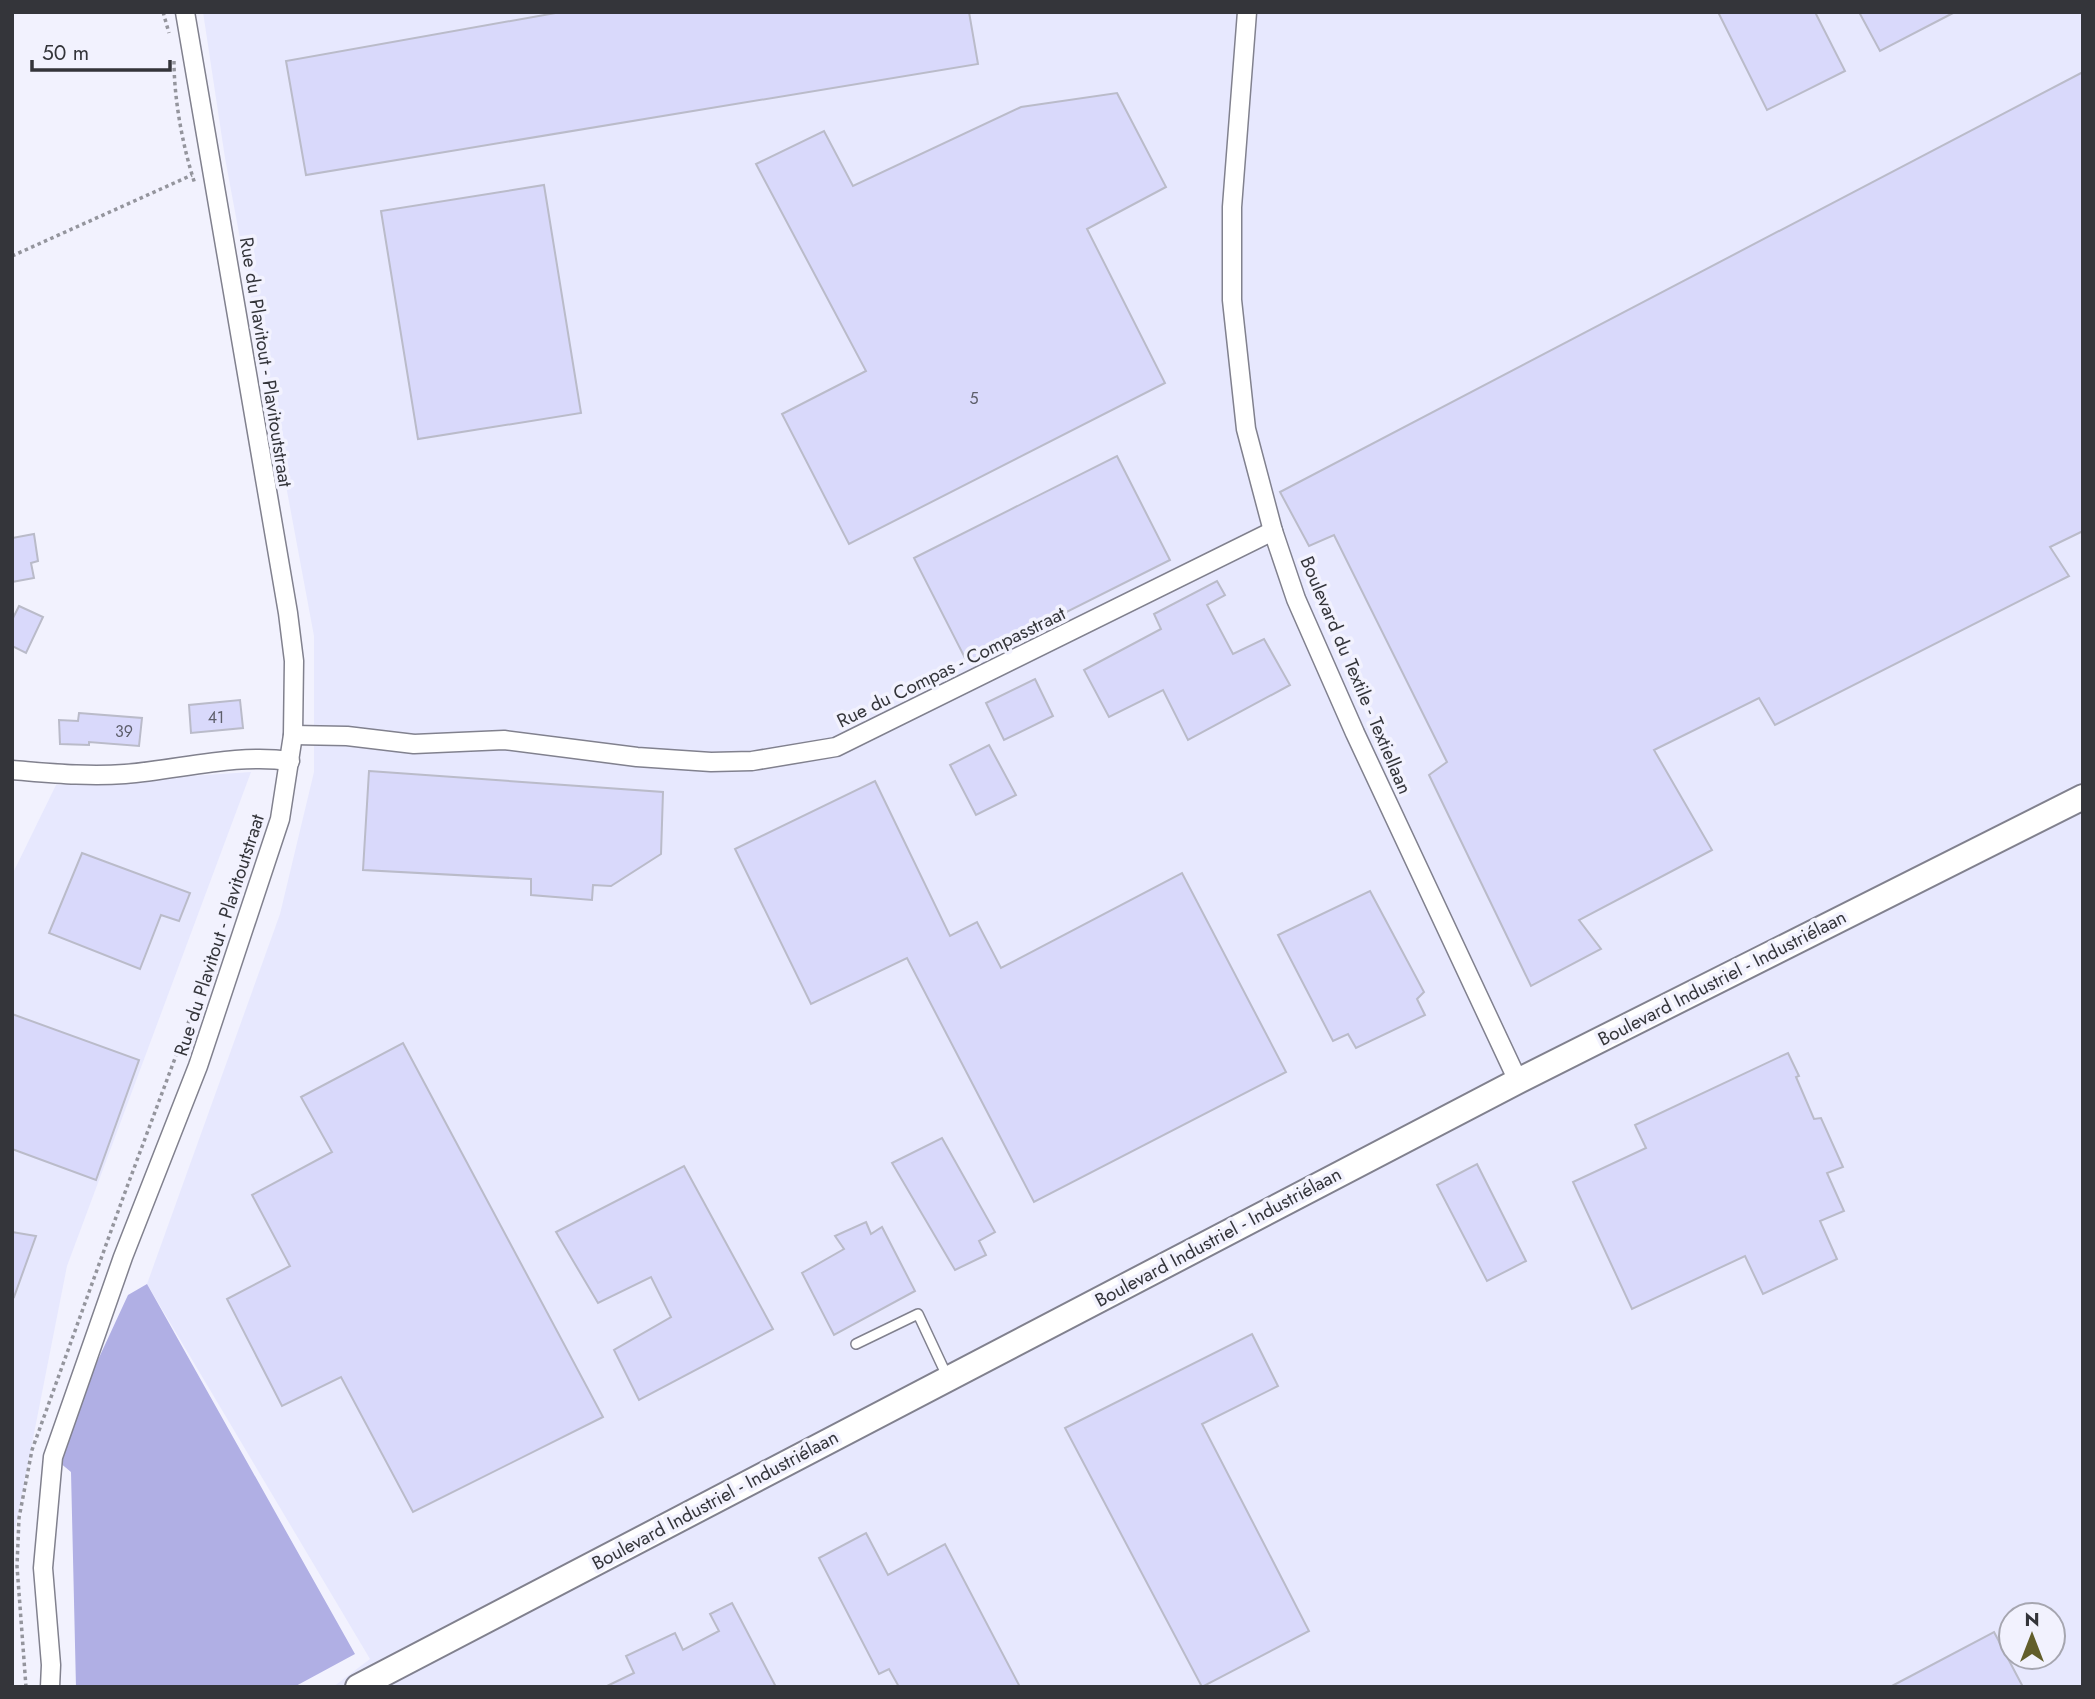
<svg xmlns="http://www.w3.org/2000/svg" width="2095" height="1699" viewBox="0 0 2095 1699" font-family="Jost,sans-serif">
<style>
.built{fill:#e7e8fe;fill-rule:evenodd}
.forest{fill:#b0afe4}
.building{fill:#d9d9fb;stroke:#babbc9;stroke-width:2}
.lines{fill:none;stroke-linecap:round;stroke-linejoin:round}
.lane-casing{stroke:#81818e;stroke-width:12}
.street-casing{stroke:#81818e;stroke-width:21}
.secondary-casing{stroke:#81818e;stroke-width:28}
.path{stroke:#94959d;stroke-width:3.5;stroke-dasharray:3.5 3.5;stroke-linecap:butt}
.lane{stroke:#fff;stroke-width:9}
.street{stroke:#fff;stroke-width:18}
.secondary{stroke:#fff;stroke-width:24}
.labels{text-anchor:middle;dominant-baseline:central;stroke-width:7;stroke-linejoin:round;paint-order:stroke}
.number-label{font-size:16px;fill:#5d5e6a}
.street-label{font-size:19px;fill:#34353a;stroke:#f2f2fe}
</style>
<rect width="100%" height="100%" fill="#f2f2fe"/>
<!-- built -->
<g class="built">
<path d="M203,12h1880v1675h-1750l37,-28 -223,-375 133,-370 34,-142v-136l-89,-478zM2011,1615h42v42h-42z"/>
<path d="M251,772l-184,494 -55,279v-670l44,-90z"/>
</g>
<!-- forest -->
<path class="forest" d="M147,1284l208,370 -61,33h-218l-5,-215 -18,-15 75,-162z"/>
<!-- building -->
<g class="building">
<path d="M561,12h408l9,52 -672,111 -20,-114z"/>
<path d="M1718,12h97l30,59 -78,39z"/>
<path d="M1859,12h96l-75,39z"/>
<path d="M2083,72v459l-33,16 19,29 -294,149 -16,-27 -105,52 58,100 -133,70 22,29 -70,37 -102,-211 18,-13 -113,-227 -25,11 -29,-54z"/>
<path d="M1117,93l49,94 -79,42 78,154 -316,161 -67,-130 84,-43 -110,-207 68,-33 29,55 168,-79z"/>
<path d="M544,185l37,228 -163,26 -37,-228z"/>
<path d="M1117,456l53,104 -203,102 -53,-104z"/>
<path d="M34,534l4,27 -7,2 3,15 -22,4v-44z"/>
<path d="M1217,581l8,14 -18,10 26,49 31,-15 26,46 -102,55 -25,-50 -54,27 -25,-47 77,-41 -7,-15z"/>
<path d="M19,606l24,11 -17,36 -14,-7v-26z"/>
<path d="M1035,679l18,37 -49,24 -18,-37z"/>
<path d="M240,700l3,28 -52,5 -2,-28z"/>
<path d="M79,713l63,5 -3,28 -50,-4v3l-29,-1 -1,-24 19,1z"/>
<path d="M989,745l27,50 -40,20 -26,-50z"/>
<path d="M369,771l294,21 -2,62 -50,32 -18,-1 -1,15 -61,-5v-16l-168,-9z"/>
<path d="M875,781l75,155 27,-14 24,46 181,-95 104,199 -252,130 -127,-244 -96,46 -76,-155z"/>
<path d="M82,853l108,40 -11,28 -18,-6 -21,54 -91,-36z"/>
<path d="M1370,891l54,101 -7,7 8,16 -69,33 -8,-14 -15,7 -55,-106z"/>
<path d="M12,1014l127,46 -43,120 -84,-31z"/>
<path d="M403,1043l200,374 -190,95 -72,-135 -59,29 -55,-107 63,-33 -38,-71 80,-43 -31,-55z"/>
<path d="M1788,1053l11,23 -3,1 18,42 7,-1 22,49 -16,6 17,38 -24,10 17,38 -74,35 -18,-38 -113,53 -59,-127 73,-34 -11,-23z"/>
<path d="M942,1138l53,94 -16,9 7,14 -31,15 -63,-107z"/>
<path d="M1477,1164l49,97 -39,20 -50,-96z"/>
<path d="M684,1166l89,163 -134,71 -25,-50 57,-33 -20,-40 -53,26 -42,-71z"/>
<path d="M866,1222l5,12 11,-7 33,64 -81,44 -32,-62 42,-24 -9,-13z"/>
<path d="M12,1232l24,4 -22,61 -2,-1z"/>
<path d="M1252,1334l26,52 -76,38 107,207 -107,56 -137,-259z"/>
<path d="M866,1533l22,42 57,-31 75,143h-121l-10,-18 -10,5 -60,-116z"/>
<path d="M732,1603l44,84h-171l29,-14 -8,-17 49,-23 8,17 36,-19 -9,-17z"/>
<path d="M1994,1632l29,55h-133z"/>
</g>
<g class="lines">
<!-- lane casing -->
<g class="lane-casing">
<path id="lane" d="M856,1344l62,-30 29,62"/>
</g>
<!-- street casing -->
<g class="street-casing">
<g id="street">
<path d="M1247,12l-15,195v93l14,129 27,102 23,68 59,134 163,348"/>
<path d="M293,735l54,1 67,8 90,-4 133,17 74,5 41,-1 84,-14 437,-216"/>
<path d="M12,770c38,3 75,7 113,4 54,-4 111,-21 165,-13"/>
<path d="M50,1687l1,-22 -8,-97 10,-111 70,-200 75,-191 82,-247 13,-84 1,-74 -6,-48 -103,-601"/>
</g>
</g>
<!-- secondary casing -->
<g class="secondary-casing">
<path id="secondary" d="M358,1687l1160,-606 565,-284"/>
</g>
<!-- path -->
<g class="path">
<path d="M163,12l6,21"/>
<path d="M174,61c0,39 9,87 21,123"/>
<path d="M12,256l180,-81"/>
<path d="M26,1687l-9,-121 2,-48 13,-68 92,-255 94,-252"/>
</g>
<!-- lane -->
<use href="#lane" class="lane"/>
<!-- street -->
<use href="#street" class="street"/>
<!-- secondary -->
<use href="#secondary" class="secondary"/>
</g>
<g class="labels">
<!-- number labels -->
<g class="number-label">
<text x="974" y="398">5</text>
<text x="216" y="717">41</text>
<text x="124" y="731">39</text>
</g>
<!-- street labels -->
<g class="street-label">
<text transform="translate(266 362) rotate(81)">Rue du Plavitout - Plavitoutstraat</text>
<text transform="translate(951 667) rotate(-26)">Rue du Compas - Compasstraat</text>
<text transform="translate(1356 675) rotate(67)">Boulevard du Textile - Textiellaan</text>
<text transform="translate(219 935) rotate(-72)">Rue du Plavitout - Plavitoutstraat</text>
<text transform="translate(1722 978) rotate(-27)">Boulevard Industriel - Industriélaan</text>
<text transform="translate(1218 1237) rotate(-28)">Boulevard Industriel - Industriélaan</text>
<text transform="translate(715 1500) rotate(-28)">Boulevard Industriel - Industriélaan</text>
</g>
</g>
<!-- border -->
<rect width="2095" height="1699" fill="none" stroke="#34353a" stroke-width="28"/>
<!-- north arrow -->
<g transform="translate(2032 1636)"><circle r="33" fill="#f2f2fe" stroke="#a6a6b0" stroke-width="2"/>
<path d="M0-5L12 26L0 18L-12 26Z" fill="#625e2b"/>
<text y="-10" font-size="19" font-weight="bold" text-anchor="middle" fill="#34353a">N</text>
</g>
<!-- scale -->
<path d="M32 60v10h138v-10" fill="none" stroke="#34353a" stroke-width="3.5"/>
<text x="42" y="60" font-size="21" fill="#34353a" stroke="#f2f2fe" stroke-width="5" paint-order="stroke">50 m</text>
</svg>
